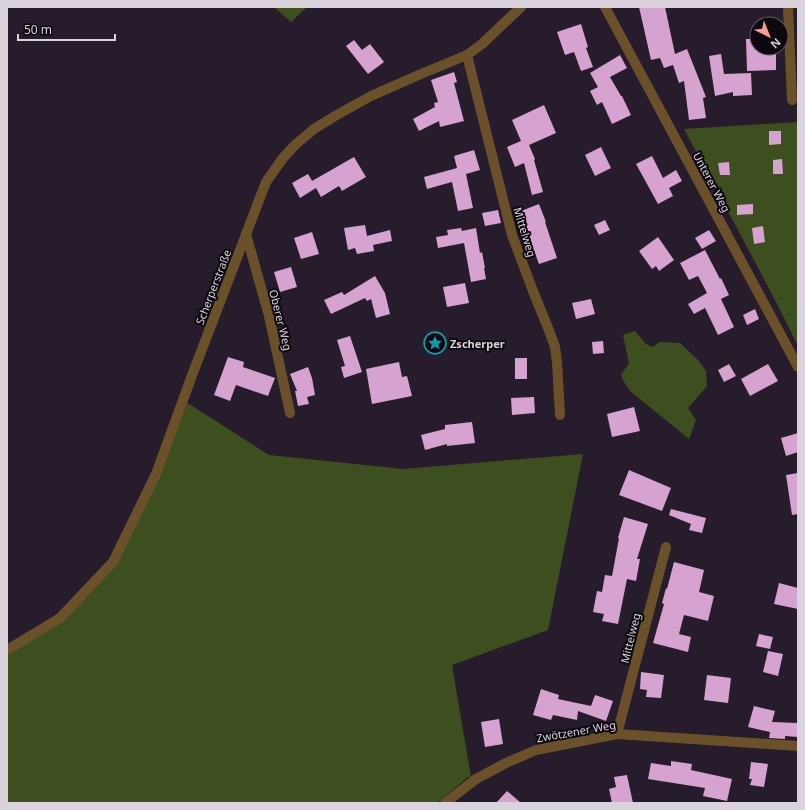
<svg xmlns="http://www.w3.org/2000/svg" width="805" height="810" viewBox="0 0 805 810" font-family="'Noto Sans',sans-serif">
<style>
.green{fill:#3e4f1f}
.building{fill:#d6a2d0}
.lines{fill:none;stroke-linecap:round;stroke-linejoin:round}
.street{stroke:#6b5129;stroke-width:10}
.labels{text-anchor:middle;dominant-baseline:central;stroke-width:4;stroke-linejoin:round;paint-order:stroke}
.street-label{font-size:11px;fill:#dad3dd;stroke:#0d080f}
.poi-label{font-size:11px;font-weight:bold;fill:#dad3dd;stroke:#0d080f;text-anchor:start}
</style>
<rect width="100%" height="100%" fill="#261c2b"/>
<!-- green -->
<g class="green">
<path d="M274,7h33l-16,15z"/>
<path d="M798,122v224l-26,-52 -88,-165z"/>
<path d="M635,331l11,13 6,3 8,-5 20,1 19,18 7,10 1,15 -19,22 8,12 -7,19 -59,-48 -6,-9 -3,-7 8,-12 -6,-28z"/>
<path d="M183,400l86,55 134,14 180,-15 -35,176 -96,35 19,112h-3l-31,26h-430v-153l53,-32 53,-56z"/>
</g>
<!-- building -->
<g class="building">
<path d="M639,7h26l10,47 12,-5 19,48 -3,1 3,20 -17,2 -5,-39 -5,2 -6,-18 -9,3 -4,-10 -9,2z"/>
<path d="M581,24l7,23 -2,1 7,19 -12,4 -7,-19 -9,3 -8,-23z"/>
<path d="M746,39h11v9h19v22l-29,1z"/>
<path d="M354,40l8,10 8,-6 14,18 -16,12 -22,-28z"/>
<path d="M721,54l3,20 27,-1 1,22 -19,1v-4l-18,4 -6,-40z"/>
<path d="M620,55l7,13 -17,9 11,19h1l9,19 -19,9 -10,-22 -5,3 -7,-14 8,-4 -8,-14z"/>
<path d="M454,72l3,10 -3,1 10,38 -24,6 -1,-6 -20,10 -6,-12 22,-12 -1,-4 4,-1 -7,-22z"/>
<path d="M544,105l12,28 -27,12 6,14 -1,1 9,32 -11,3 -8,-32 -9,4 -8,-20 14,-6 -9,-21z"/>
<path d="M769,131h12v13l-12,1z"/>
<path d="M601,147l10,21 -16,8 -10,-21z"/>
<path d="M474,150l6,20 -14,4 7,34 -15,3 -6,-29 -25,7 -3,-12 33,-9 -3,-12z"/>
<path d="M652,156l11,22 13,-8 6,11 -13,7 4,8 -15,8 -22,-40z"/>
<path d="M354,157l12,20 -24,14 -3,-5 -18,11 -5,-9 -16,10 -8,-15 16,-9 6,10 -2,-3z"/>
<path d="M782,159l1,15h-10v-14z"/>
<path d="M729,162l1,13h-10l-2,-12z"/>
<path d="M539,204l7,18h-1l12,36 -18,6 -11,-30 -1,1 -6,-14 3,-1 -3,-9z"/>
<path d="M753,204v10l-16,1v-10z"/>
<path d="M498,210l3,13 -16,3 -3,-13z"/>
<path d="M605,220l5,10 -11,5 -5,-10z"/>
<path d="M365,225l2,11 23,-6 2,11 -19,4 1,6 -17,3 -2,-6 -7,2 -4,-22z"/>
<path d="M763,226l2,16 -11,2 -2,-16z"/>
<path d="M461,228l1,3 14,-3 4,25 2,-1 3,16h-1l2,11 -15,3 -7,-39 -26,5 -2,-11 12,-2 -1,-5z"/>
<path d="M709,230l7,11 -14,8 -7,-11z"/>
<path d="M312,232l7,22 -18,5 -7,-21z"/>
<path d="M658,237l16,23 -15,11 -3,-5 -4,3 -13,-18z"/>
<path d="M705,250l15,29 1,-1 8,17 -8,4 13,28 -16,8 -13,-27 -11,6 -6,-10 19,-11 -9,-17 -9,4 -9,-17z"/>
<path d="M291,267l6,20 -17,5 -6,-20z"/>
<path d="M375,276l10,17 5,21 -14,4 -5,-19 -4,2 -2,-3 -34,16 -7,-14 18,-8 2,3z"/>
<path d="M465,283l4,20 -22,4 -4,-20z"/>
<path d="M591,299l4,15 -19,5 -4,-16z"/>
<path d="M755,309l4,10 -12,6 -4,-10z"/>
<path d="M350,336l12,36 -18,6 -3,-11 4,-1 -8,-26z"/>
<path d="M603,341l1,12 -11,1 -1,-12z"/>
<path d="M228,357l16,5 -1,5 32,11 -7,18 -32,-11 -6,16 -16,-6z"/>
<rect x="515" y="358" width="12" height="21"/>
<path d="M399,362l3,15 5,-1 5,20 -40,8 -6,-35z"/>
<path d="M729,364l7,12 -12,6 -6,-12z"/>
<path d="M768,364l10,17 -28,15 -9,-17z"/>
<path d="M308,367l4,11 3,17 -8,2 2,7 -11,2 -3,-15h2l-7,-17z"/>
<path d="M534,397l1,16 -23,2 -1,-17z"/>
<path d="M634,407l6,24 -28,6 -5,-23z"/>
<path d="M472,422l3,21 -28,3v-2l-22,6 -4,-15 24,-6v-4z"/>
<path d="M798,433v19l-12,4 -5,-18z"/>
<path d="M629,470l42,18 -9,23 -43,-16z"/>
<path d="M798,473v41l-6,1 -6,-40z"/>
<path d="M671,509l35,9 -4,15 -13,-3 2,-6 -22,-9z"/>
<path d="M624,517l24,7 -11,35h3l-4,22 -9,-2 -9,45 -16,-3 2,-7 -11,-2 4,-21 5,1 3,-17 7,1 7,-38h-1z"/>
<path d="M674,562l30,8 -5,22 15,4 -6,25 -24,-6 -5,19 12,3 -3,15 -35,-9 11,-39 -2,-1 4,-15 1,1z"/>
<path d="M779,583l19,5v21l-24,-5z"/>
<path d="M759,634l14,3 -3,12 -14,-3z"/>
<path d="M768,651l15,3 -5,22 -15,-4z"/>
<path d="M641,672l23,3 -3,23 -15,-1 1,-7 -7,-1z"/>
<path d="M707,675l24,3 -3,25 -24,-3z"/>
<path d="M541,689l18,6 -1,4 33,7 4,-11 18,6 -7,20 -28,-10 -1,9 -24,-5 -2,5 -18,-5z"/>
<path d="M754,706l21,5 -3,11 26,1v14l-13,-1v3l-16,-1 1,-6 -22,-5z"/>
<path d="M499,719l4,25 -18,3 -4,-25z"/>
<path d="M671,761l21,3 -1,6 41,9 -5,22 -24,-5 2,-8 -57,-9 3,-16 20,3z"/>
<path d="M751,762l17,2 -4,23 -14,-2 2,-6h-3z"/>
<path d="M627,775l6,28h-21l-3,-14 7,-2 -2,-10z"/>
<path d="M507,791l14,12h-25z"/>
</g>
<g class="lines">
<!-- street -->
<g class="street">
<path d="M605,7l193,360"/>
<path d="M788,7l4,93"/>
<path d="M467,55l45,180 21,56 15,37 7,19 2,15 3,53"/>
<path d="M246,234l23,82 21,97"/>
<path d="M7,650l53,-32 53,-56 43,-88 35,-96 75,-196 17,-24 12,-13 19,-16 21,-13 36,-20 50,-22 46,-19 15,-11 39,-37"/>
<path d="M617,734l49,-187"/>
<path d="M445,803l31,-24 30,-16 30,-13 81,-16 181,12"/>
</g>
</g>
<!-- icons -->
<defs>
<g id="sight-ring" transform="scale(1.15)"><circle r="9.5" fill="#0d080f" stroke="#0f9aa8" stroke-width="1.5"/><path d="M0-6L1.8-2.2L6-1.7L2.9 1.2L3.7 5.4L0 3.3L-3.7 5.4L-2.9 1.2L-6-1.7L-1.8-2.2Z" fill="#0f9aa8"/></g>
</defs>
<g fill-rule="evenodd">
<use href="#sight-ring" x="435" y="343"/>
</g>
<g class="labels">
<!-- street labels -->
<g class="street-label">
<text transform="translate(712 182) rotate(62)">Unterer Weg</text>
<text transform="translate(525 232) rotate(73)">Mittelweg</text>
<text transform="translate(213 287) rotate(-69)">Scherperstraße</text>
<text transform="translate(281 320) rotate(76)">Oberer Weg</text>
<text transform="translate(630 638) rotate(-76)">Mittelweg</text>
<text transform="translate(576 731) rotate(-10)">Zwötzener Weg</text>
</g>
<!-- poi labels -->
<g class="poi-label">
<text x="450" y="343">Zscherper</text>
</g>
</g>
<!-- border -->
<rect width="805" height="810" fill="none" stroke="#dad3dd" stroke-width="16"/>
<!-- north arrow -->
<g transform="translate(769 36) rotate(137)"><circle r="19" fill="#0d080f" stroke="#5f5961"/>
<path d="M0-3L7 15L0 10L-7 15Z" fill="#f59c93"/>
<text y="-6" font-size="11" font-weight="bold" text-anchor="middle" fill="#dad3dd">N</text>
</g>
<!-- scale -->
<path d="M18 34v6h97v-6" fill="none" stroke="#dad3dd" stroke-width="2"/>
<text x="24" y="34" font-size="12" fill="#dad3dd" stroke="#0d080f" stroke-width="3" paint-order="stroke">50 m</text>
</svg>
